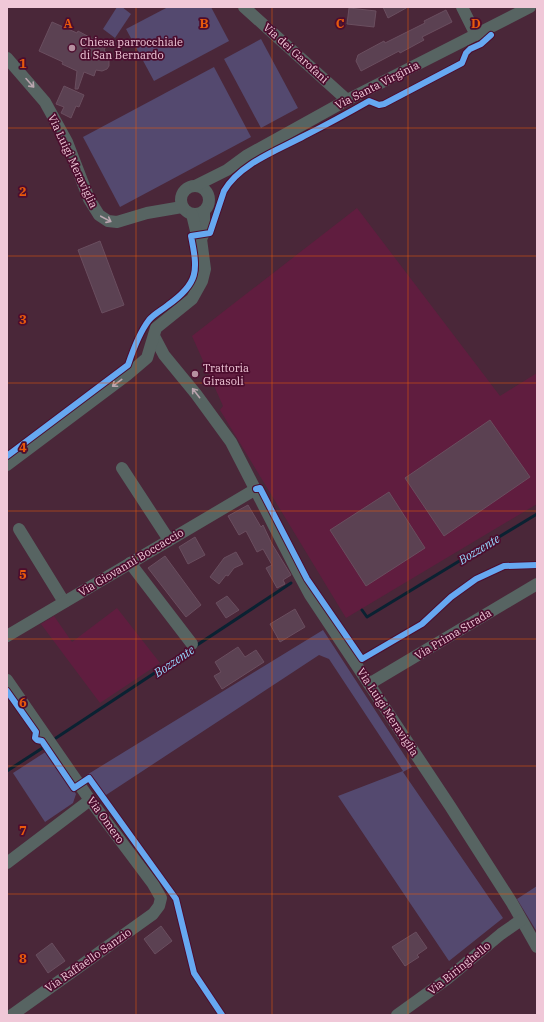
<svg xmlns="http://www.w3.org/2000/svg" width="544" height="1022" viewBox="0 0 544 1022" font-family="'IBM Plex Serif',serif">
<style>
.built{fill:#601d3f}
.green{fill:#54496f}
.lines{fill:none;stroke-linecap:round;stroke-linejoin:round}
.stream{stroke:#0a2232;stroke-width:3}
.building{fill:#5b4152;stroke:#6a4e5f}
.minor{stroke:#576462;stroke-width:12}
.cycleway-casing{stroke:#4c0d2e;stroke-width:8}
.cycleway{stroke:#66a8f1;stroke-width:6}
.oneway{stroke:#baa5af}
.grid{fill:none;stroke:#e8590c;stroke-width:1;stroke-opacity:0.55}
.poi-dot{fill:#b690a0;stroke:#4c0d2e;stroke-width:1.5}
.labels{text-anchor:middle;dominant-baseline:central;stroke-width:3.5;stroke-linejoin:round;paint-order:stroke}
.poi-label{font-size:11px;fill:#f0c8d8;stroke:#4c0d2e;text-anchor:start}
.street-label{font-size:11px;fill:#f0c8d8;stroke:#4c0d2e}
.water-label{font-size:12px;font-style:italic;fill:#96d9fe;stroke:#4c0d2e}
.grid-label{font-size:13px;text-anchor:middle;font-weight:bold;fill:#e8590c;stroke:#4c0d2e;stroke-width:3.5;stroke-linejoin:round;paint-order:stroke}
</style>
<rect width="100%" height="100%" fill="#4a2739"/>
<!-- built -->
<g class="built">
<path d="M357,208l143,188 37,-23v131l-191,114 -126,-208 3,-4 -31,-70z"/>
<path d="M117,608l43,55 -60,40 -59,-79 13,-8 18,26z"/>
</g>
<!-- green -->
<g class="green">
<path d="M117,7h5l9,7 -16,24 -12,-9z"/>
<path d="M168,7h43l18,34 -75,40 -28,-52z"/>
<path d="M261,39l37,69 -37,20 -37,-69z"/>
<path d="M214,67l37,70 -131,70 -37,-70z"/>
<path d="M323,630l89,137 -9,5 100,146 -54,43 -111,-165 65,-25 -74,-112 -10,-4 -219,144 -15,-23z"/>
<path d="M47,751l29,43 -3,9 -28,19 -32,-49z"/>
<path d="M537,886v46l-20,-33z"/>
</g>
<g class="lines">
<!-- stream -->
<g class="stream">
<path d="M362,610l5,7 170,-103"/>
<path d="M56,738l235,-155"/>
<path d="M7,771l37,-24"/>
</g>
</g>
<!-- building -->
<g class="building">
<path d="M383,7h25l-20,11z"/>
<path d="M349,8l27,3 -2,16 -27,-3z"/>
<path d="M446,10l6,12 -30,15 2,3 -24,13 -1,-2 -38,20 -5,-10 2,-6 26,-14 1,2 40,-20 -1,-2z"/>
<path d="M52,22l25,11 1,-2 28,15 -2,4 5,6v10l-2,3 -5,2 -6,-1 -2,6 -10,-4 -6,17h-3l2,-18 -15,-7 1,-2 -24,-11z"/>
<path d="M64,86l20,9 -5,12 -3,-1 -5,12 -10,-5 3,-6 -8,-3z"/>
<path d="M100,241l24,64 -22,8 -24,-63z"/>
<path d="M490,420l40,57 -86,59 -39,-58z"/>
<path d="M389,492l36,56 -59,38 -36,-56z"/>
<path d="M248,505l13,22 2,-2 9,19 19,31 -8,5 2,4 -8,4 -11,-20 6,-3 -9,-16 -6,3 -11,-21 -7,4 -11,-19z"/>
<path d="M195,537l10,18 -17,9 -9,-17z"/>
<path d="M236,552l7,12 -9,4 -6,8 -2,-1 -7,9 -9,-7 14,-19z"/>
<path d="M165,556l36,49 -15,12 -38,-49z"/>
<path d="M227,596l12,14 -13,8 -10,-15z"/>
<path d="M295,609l10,18 -25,15 -10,-18z"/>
<path d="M238,647l7,10 11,-7 8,12 -42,27 -8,-13 7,-4 -6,-10z"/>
<path d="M161,926l11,15 -17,13 -11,-15z"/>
<path d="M416,932l11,16 -10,7 2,2 -14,9 -13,-19z"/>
<path d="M52,943l13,18 -17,12 -12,-18z"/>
</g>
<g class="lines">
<!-- minor -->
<g class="minor">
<path d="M244,7l103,93"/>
<path d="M462,7l14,28"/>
<path d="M7,58l38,44 22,40 22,57 10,16 9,6 9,1 30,-9 35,-6"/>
<circle cx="195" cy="200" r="14"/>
<path d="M195,186l32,-16 19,-14 101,-56 183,-93"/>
<path d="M201,239l3,-6v-22"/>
<path d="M154,336l10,19 32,39 35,48 64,125 15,28 140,211 62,97 25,44"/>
<path d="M7,465l120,-90 20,-17 9,-30 36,-29 10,-18 3,-12 -4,-30 -4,-4 -5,-21"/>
<path d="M122,468l47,72"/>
<path d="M19,529l45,73"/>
<path d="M130,563l62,81"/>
<path d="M7,636l249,-147"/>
<path d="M7,680l83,120 63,84 8,14 -2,8 -6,8 -141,101"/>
<path d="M369,684l168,-100"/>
<path d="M7,863l83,-63"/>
<path d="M397,1015l50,-36 54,-45 20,-14"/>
</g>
<!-- cycleway casing -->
<g class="cycleway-casing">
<g id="cycleway">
<path d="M7,456l121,-91c5,-15 11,-32 21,-45 5,-6 13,-10 19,-15 31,-22 30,-34 23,-69l19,-3 14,-42c15,-27 54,-41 80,-55 22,-11 44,-23 65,-35l10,4 5,-1 78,-41 4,-10 4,-4 11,-5 10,-9"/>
<path d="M256,489l4,-1 47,91 55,80 60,-35 29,-27 25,-18 28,-13 33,-1"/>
<path d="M7,691l29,41 -1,6 2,2 5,1 32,47 15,-10 87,121 18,74 28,42"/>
</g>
</g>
<!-- cycleway -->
<use href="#cycleway" class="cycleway"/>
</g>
<!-- one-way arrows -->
<defs><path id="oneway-shaft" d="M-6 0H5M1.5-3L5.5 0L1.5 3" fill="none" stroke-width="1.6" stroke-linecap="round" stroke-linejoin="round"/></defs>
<g class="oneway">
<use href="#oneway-shaft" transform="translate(30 83) rotate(48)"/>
<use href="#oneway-shaft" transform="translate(106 219) rotate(28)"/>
<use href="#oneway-shaft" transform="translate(117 383) rotate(143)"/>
<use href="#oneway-shaft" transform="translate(196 393) rotate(-128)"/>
</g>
<!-- grid -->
<path class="grid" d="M136,7v1008M272,7v1008M408,7v1008M7,128h530M7,256h530M7,383h530M7,511h530M7,639h530M7,766h530M7,894h530"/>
<!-- markers -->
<g class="poi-dot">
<circle cx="72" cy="48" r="4"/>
<circle cx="195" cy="374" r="4"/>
</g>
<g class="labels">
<!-- poi labels -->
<g class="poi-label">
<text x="80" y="42">Chiesa parrocchiale<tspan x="80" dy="13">di San Bernardo</tspan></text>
<text x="203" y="368">Trattoria<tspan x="203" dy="13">Girasoli</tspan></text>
</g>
<!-- street labels -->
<g class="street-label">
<text transform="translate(296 53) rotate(42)">Via dei Garofani</text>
<text transform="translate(377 85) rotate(-27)">Via Santa Virginia</text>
<text transform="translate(73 161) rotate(65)">Via Luigi Meraviglia</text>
<text transform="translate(131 562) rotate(-31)">Via Giovanni Boccaccio</text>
<text transform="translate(453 634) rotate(-31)">Via Prima Strada</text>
<text transform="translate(388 712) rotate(57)">Via Luigi Meraviglia</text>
<text transform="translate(106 820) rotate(54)">Via Omero</text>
<text transform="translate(88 960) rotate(-35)">Via Raffaello Sanzio</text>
<text transform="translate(459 968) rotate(-39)">Via Biringhello</text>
</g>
<!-- water labels -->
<g class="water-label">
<text transform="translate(479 549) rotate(-31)">Bozzente</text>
<text transform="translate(174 661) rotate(-34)">Bozzente</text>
</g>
</g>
<g class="grid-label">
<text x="68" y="28">A</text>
<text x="204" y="28">B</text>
<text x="340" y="28">C</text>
<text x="476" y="28">D</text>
<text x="23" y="68">1</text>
<text x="23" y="196">2</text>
<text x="23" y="324">3</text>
<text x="23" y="452">4</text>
<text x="23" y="579">5</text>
<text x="23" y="707">6</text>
<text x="23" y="835">7</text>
<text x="23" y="963">8</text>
</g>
<!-- border -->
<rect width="544" height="1022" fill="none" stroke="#f0c8d8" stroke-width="16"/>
</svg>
